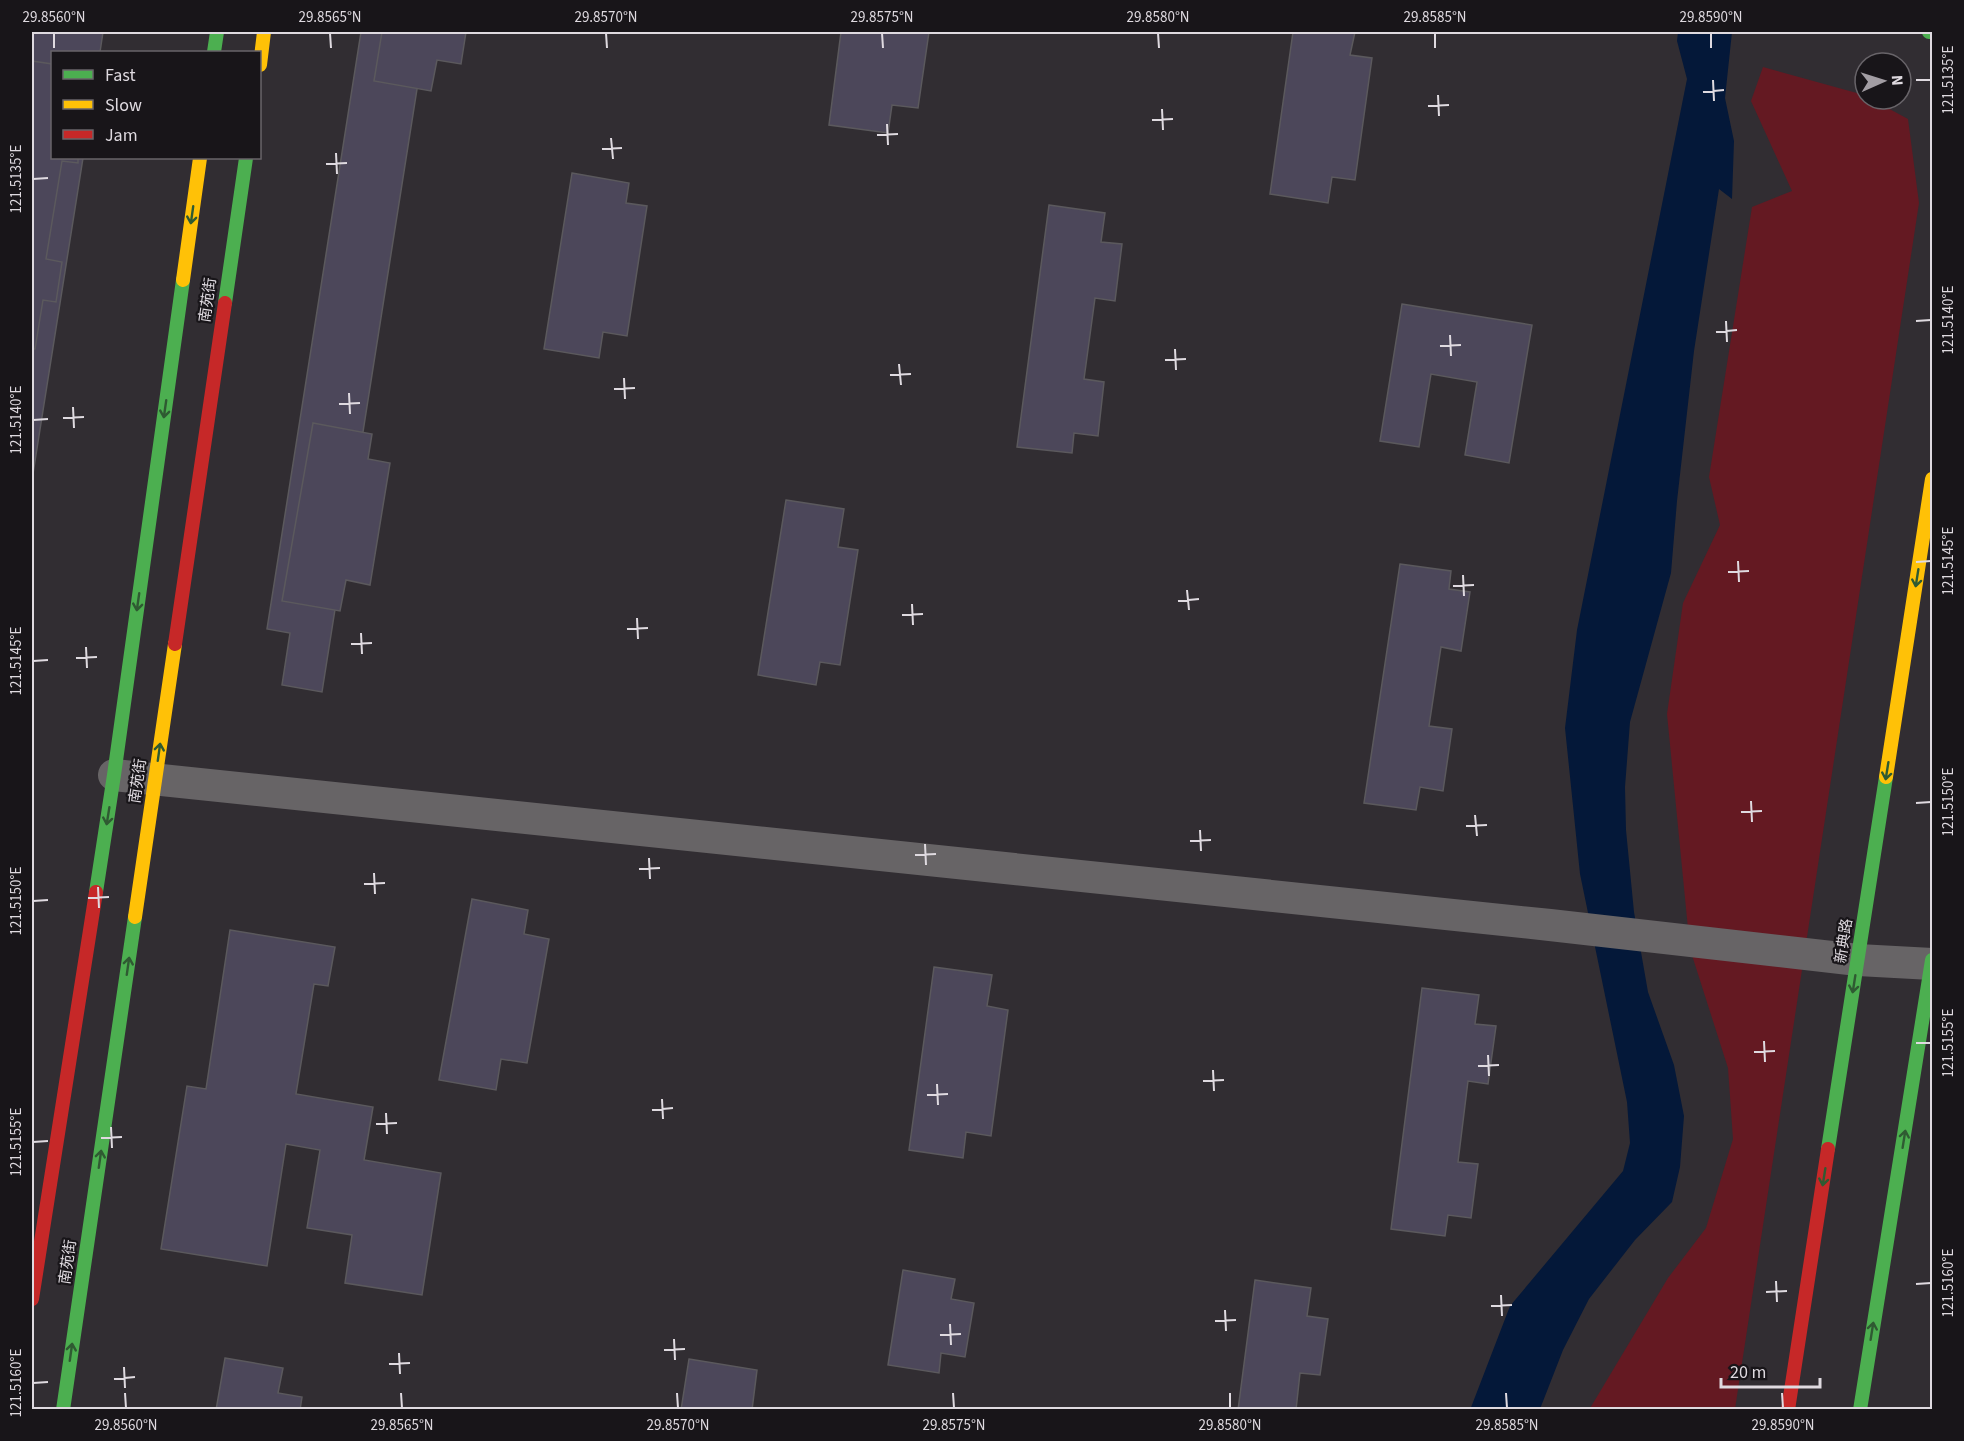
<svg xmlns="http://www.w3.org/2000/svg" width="1964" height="1441" viewBox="0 0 1964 1441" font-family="'Source Sans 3','Noto Sans SC',sans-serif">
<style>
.green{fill:#641922}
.water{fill:#041839}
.building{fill:#4c475a;stroke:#5b595d;stroke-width:1.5}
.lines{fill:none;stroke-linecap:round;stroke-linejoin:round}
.street{stroke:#676466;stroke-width:32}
.fast{stroke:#4caf50;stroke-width:14}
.slow{stroke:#ffc107;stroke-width:14}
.jam{stroke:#c62828;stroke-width:14}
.oneway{stroke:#2f5a32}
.ticks{fill:none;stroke:#dfdae0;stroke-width:2}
.labels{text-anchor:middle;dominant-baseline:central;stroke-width:4.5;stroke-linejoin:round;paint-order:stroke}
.street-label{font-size:15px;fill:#dfdae0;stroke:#181519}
.neatline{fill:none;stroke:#dfdae0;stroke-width:2}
.ticks-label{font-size:15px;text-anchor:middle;fill:#dfdae0}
</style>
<rect width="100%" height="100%" fill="#312d32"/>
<!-- green -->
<path class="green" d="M1763,67l101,28 1,4h6l37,20 11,84 -184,1206 -146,1 79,-132 38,-50 27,-89 -5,-71 -38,-119 -23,-235 16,-111 37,-78 -11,-48 43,-270 40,-16 -41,-90z"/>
<!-- water -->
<path class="water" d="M1678,32h54l-7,66 9,43 -2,58 -13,-10 -25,162 -17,150 -6,72 -41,149 -5,65 1,43 8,82 14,80 26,73 10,51 -4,51 -8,35 -37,38 -46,59 -26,51 -23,59 -70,1 40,-104 113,-135 7,-28 -3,-41 -47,-228 -15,-146 12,-98 110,-551 -10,-38z"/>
<!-- building -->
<g class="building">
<path d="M32,32h71l-3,20h-48v106h31l-51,322z"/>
<path d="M361,32h65l-104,660 -40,-7 8,-52 -23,-4z"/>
<path d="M382,32h84l-5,32 -24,-4 -6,31 -57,-10z"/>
<path d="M841,32h88l-11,76 -26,-3 -4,28 -59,-8z"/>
<path d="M1293,32h62l-5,23 22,3 -17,122 -23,-3 -4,26 -58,-9z"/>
<path d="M32,61l20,3v94h26v5l-16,-2 -16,98 16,3 -6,40 -13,-2 -8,49h-3z"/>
<path d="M572,173l57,10 -3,20 21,3 -20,130 -24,-4 -4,26 -55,-9z"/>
<path d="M1049,205l56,8 -4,29 21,2 -7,57 -20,-3 -11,81 20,3 -6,54 -24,-3 -2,20 -55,-6z"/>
<path d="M1402,304l130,21 -23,138 -44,-8 12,-73 -46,-8 -12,73 -39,-6z"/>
<path d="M313,423l59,11 -4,25 22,4 -20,122 -24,-5 -6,31 -58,-10z"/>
<path d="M786,500l58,9 -6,38 20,3 -18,115 -20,-3 -4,23 -58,-10z"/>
<path d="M1400,564l51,7 -2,18 21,3 -9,59 -20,-4 -12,79 23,3 -9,62 -23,-4 -4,23 -52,-7z"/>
<path d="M472,899l56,11 -4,24 25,5 -22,124 -26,-4 -5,31 -57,-10z"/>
<path d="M230,930l105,17 -7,39 -14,-2 -18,110 77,13 -9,53 77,13 -19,122 -77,-12 7,-48 -45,-7 13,-78 -34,-6 -19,122 -106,-17 26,-163 19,3z"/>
<path d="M934,967l58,8 -5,31 21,4 -17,126 -25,-4 -3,26 -54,-8z"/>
<path d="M1422,988l57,7 -4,29 21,2 -8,58 -20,-3 -10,81 20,2 -7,54 -23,-3 -3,21 -54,-7z"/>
<path d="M903,1270l52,9 -4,20 23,4 -9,54 -24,-4 -2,20 -51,-8z"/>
<path d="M1255,1280l56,8 -4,28 21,3 -8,56 -20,-2 -4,37h-58z"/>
<path d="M225,1358l58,10 -5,25 24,4 -2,13h-84z"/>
<path d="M689,1359l68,11 -5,40h-71z"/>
</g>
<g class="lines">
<!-- street -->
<path class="street" d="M114,775l1436,150 308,35 74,4"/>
<!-- fast -->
<g class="fast">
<path d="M1929,32h3"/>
<path d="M214,52l3,-20"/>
<path d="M225,303l21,-145"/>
<path d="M96,892l18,-117 69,-495"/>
<path d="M1828,1149l58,-372"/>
<path d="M63,1410l72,-493"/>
<path d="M1860,1410l72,-450"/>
</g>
<!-- slow -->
<g class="slow">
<path d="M260,65l4,-33"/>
<path d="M183,280l17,-122"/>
<path d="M1886,777l46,-298"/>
<path d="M135,917l40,-273"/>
</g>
<!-- jam -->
<g class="jam">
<path d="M175,644l50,-341"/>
<path d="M32,1299l64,-407"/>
<path d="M1788,1410l40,-261"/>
</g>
</g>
<!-- one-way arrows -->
<defs><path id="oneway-shaft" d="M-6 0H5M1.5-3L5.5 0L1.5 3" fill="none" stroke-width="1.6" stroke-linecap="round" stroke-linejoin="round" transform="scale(1.5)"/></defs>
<g class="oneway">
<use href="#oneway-shaft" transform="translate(192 215) rotate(98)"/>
<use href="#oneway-shaft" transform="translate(165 409) rotate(98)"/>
<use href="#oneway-shaft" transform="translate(1917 578) rotate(99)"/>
<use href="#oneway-shaft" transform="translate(138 602) rotate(98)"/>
<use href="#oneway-shaft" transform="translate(159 752) rotate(-82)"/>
<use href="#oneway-shaft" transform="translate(1887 771) rotate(99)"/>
<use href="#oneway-shaft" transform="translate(108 816) rotate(99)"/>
<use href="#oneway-shaft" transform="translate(128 966) rotate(-82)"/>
<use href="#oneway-shaft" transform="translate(1854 984) rotate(99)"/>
<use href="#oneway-shaft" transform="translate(1904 1139) rotate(-81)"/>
<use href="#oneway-shaft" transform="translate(100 1159) rotate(-82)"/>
<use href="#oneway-shaft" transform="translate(1824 1177) rotate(99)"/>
<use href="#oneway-shaft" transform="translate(1872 1331) rotate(-81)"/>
<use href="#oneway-shaft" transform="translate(71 1352) rotate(-82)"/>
</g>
<!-- ticks -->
<path class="ticks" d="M54,33v15M330,33l1,15M606,33l1,15M882,33l1,15M1158,33l1,15M1435,33v15M1711,33v15M1713,80l1,21M1916,80h15M1703,92l21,-2M1438,95l1,21M1428,106l21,-1M1162,109l1,21M1152,120l21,-1M887,124l1,21M877,135l21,-1M611,138l2,21M602,149l20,-1M336,153l1,21M326,164l21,-1M33,179l15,-1M1726,321l1,21M1916,321l15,-1M1716,332l21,-2M1450,335l1,21M1440,346l21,-1M1175,349l1,21M1165,360l21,-1M899,364l2,21M890,375l21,-1M624,378l1,21M614,389l21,-1M349,393l1,21M339,404l21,-1M73,407l1,21M63,418l21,-1M33,420l15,-1M1738,561l1,21M1916,562l15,-1M1728,572l21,-1M1463,575l1,21M1453,586l21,-1M1187,590l2,20M1178,601l21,-2M912,604l1,21M902,615l21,-1M637,618l1,21M627,629l21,-1M361,633l1,21M351,644l21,-1M86,647l1,21M76,658l21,-1M33,661l15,-1M1751,801l1,21M1916,803l15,-1M1741,812l21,-1M1475,815l2,21M1466,826l21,-1M1200,830l1,21M1190,841l21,-1M925,844l1,21M915,855l21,-1M649,858l1,21M639,869l21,-1M374,873l1,21M364,884l21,-1M98,887l1,21M88,898l21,-1M33,901l15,-1M1764,1041l1,21M1916,1043h15M1754,1052l21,-1M1488,1055l1,21M1478,1066l21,-1M1213,1070l1,21M1203,1081l21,-1M937,1084l1,21M927,1095l21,-1M662,1099l1,20M652,1110l21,-2M386,1113l1,21M376,1124l21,-1M111,1127l1,21M101,1138l21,-1M33,1142l15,-1M1776,1281l1,21M1916,1284l15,-1M1766,1292l21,-1M1501,1295l1,21M1491,1306l21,-1M1225,1310l1,21M1215,1321l21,-1M950,1324l1,21M940,1335l21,-1M674,1339l1,21M664,1350l21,-1M399,1353l1,21M389,1364l21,-1M124,1367l1,21M114,1379l21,-2M33,1383l15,-1M125,1393l1,15M401,1393l1,15M677,1393l1,15M953,1393l1,15M1230,1393v15M1506,1393l1,15M1782,1393l1,15"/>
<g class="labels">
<!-- street labels -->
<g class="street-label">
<text transform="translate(208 300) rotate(-82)">南苑街</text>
<text transform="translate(138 781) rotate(-82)">南苑街</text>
<text transform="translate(1844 941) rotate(-81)">新典路</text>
<text transform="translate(68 1262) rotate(-82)">南苑街</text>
</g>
</g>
<!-- border -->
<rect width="1964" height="1441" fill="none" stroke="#181519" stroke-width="66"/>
<!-- legend -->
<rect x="51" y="51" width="210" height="108" fill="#181519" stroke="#686469" stroke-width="1.5"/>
<rect x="63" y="70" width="30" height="9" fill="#4caf50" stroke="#686469" stroke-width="1.5"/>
<text x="105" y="81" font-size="18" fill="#dfdae0">Fast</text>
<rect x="63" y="100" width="30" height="9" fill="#ffc107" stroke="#686469" stroke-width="1.5"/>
<text x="105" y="111" font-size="18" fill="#dfdae0">Slow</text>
<rect x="63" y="130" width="30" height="9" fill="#c62828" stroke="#686469" stroke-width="1.5"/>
<text x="105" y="141" font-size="18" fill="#dfdae0">Jam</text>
<!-- north arrow -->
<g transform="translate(1883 81) rotate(87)"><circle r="28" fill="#181519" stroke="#686469" stroke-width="1.5"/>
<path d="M0-4.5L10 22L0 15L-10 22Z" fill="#a29da3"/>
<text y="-9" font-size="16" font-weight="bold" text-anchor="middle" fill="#dfdae0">N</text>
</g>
<!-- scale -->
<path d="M1721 1378v9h99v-9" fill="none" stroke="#dfdae0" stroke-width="3"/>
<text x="1730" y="1378" font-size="18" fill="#dfdae0" stroke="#181519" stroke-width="4.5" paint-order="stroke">20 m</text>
<rect x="33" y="33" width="1898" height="1375" class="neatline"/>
<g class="ticks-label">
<text x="54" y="22">29.8560°N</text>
<text x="330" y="22">29.8565°N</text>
<text x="606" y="22">29.8570°N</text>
<text x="882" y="22">29.8575°N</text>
<text x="1158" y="22">29.8580°N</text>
<text x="1435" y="22">29.8585°N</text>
<text x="1711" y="22">29.8590°N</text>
<text transform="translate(1948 80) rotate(-90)" y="5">121.5135°E</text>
<text transform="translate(16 179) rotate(-90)" y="5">121.5135°E</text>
<text transform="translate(1948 320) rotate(-90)" y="5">121.5140°E</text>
<text transform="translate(16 420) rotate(-90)" y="5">121.5140°E</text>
<text transform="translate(1948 561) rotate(-90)" y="5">121.5145°E</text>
<text transform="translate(16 661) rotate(-90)" y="5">121.5145°E</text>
<text transform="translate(1948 802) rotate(-90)" y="5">121.5150°E</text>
<text transform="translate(16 901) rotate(-90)" y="5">121.5150°E</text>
<text transform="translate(1948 1043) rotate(-90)" y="5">121.5155°E</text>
<text transform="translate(16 1142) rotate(-90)" y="5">121.5155°E</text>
<text transform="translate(1948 1283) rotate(-90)" y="5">121.5160°E</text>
<text transform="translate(16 1383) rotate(-90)" y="5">121.5160°E</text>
<text x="126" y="1430">29.8560°N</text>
<text x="402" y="1430">29.8565°N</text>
<text x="678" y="1430">29.8570°N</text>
<text x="954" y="1430">29.8575°N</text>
<text x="1230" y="1430">29.8580°N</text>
<text x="1507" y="1430">29.8585°N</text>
<text x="1783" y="1430">29.8590°N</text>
</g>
</svg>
